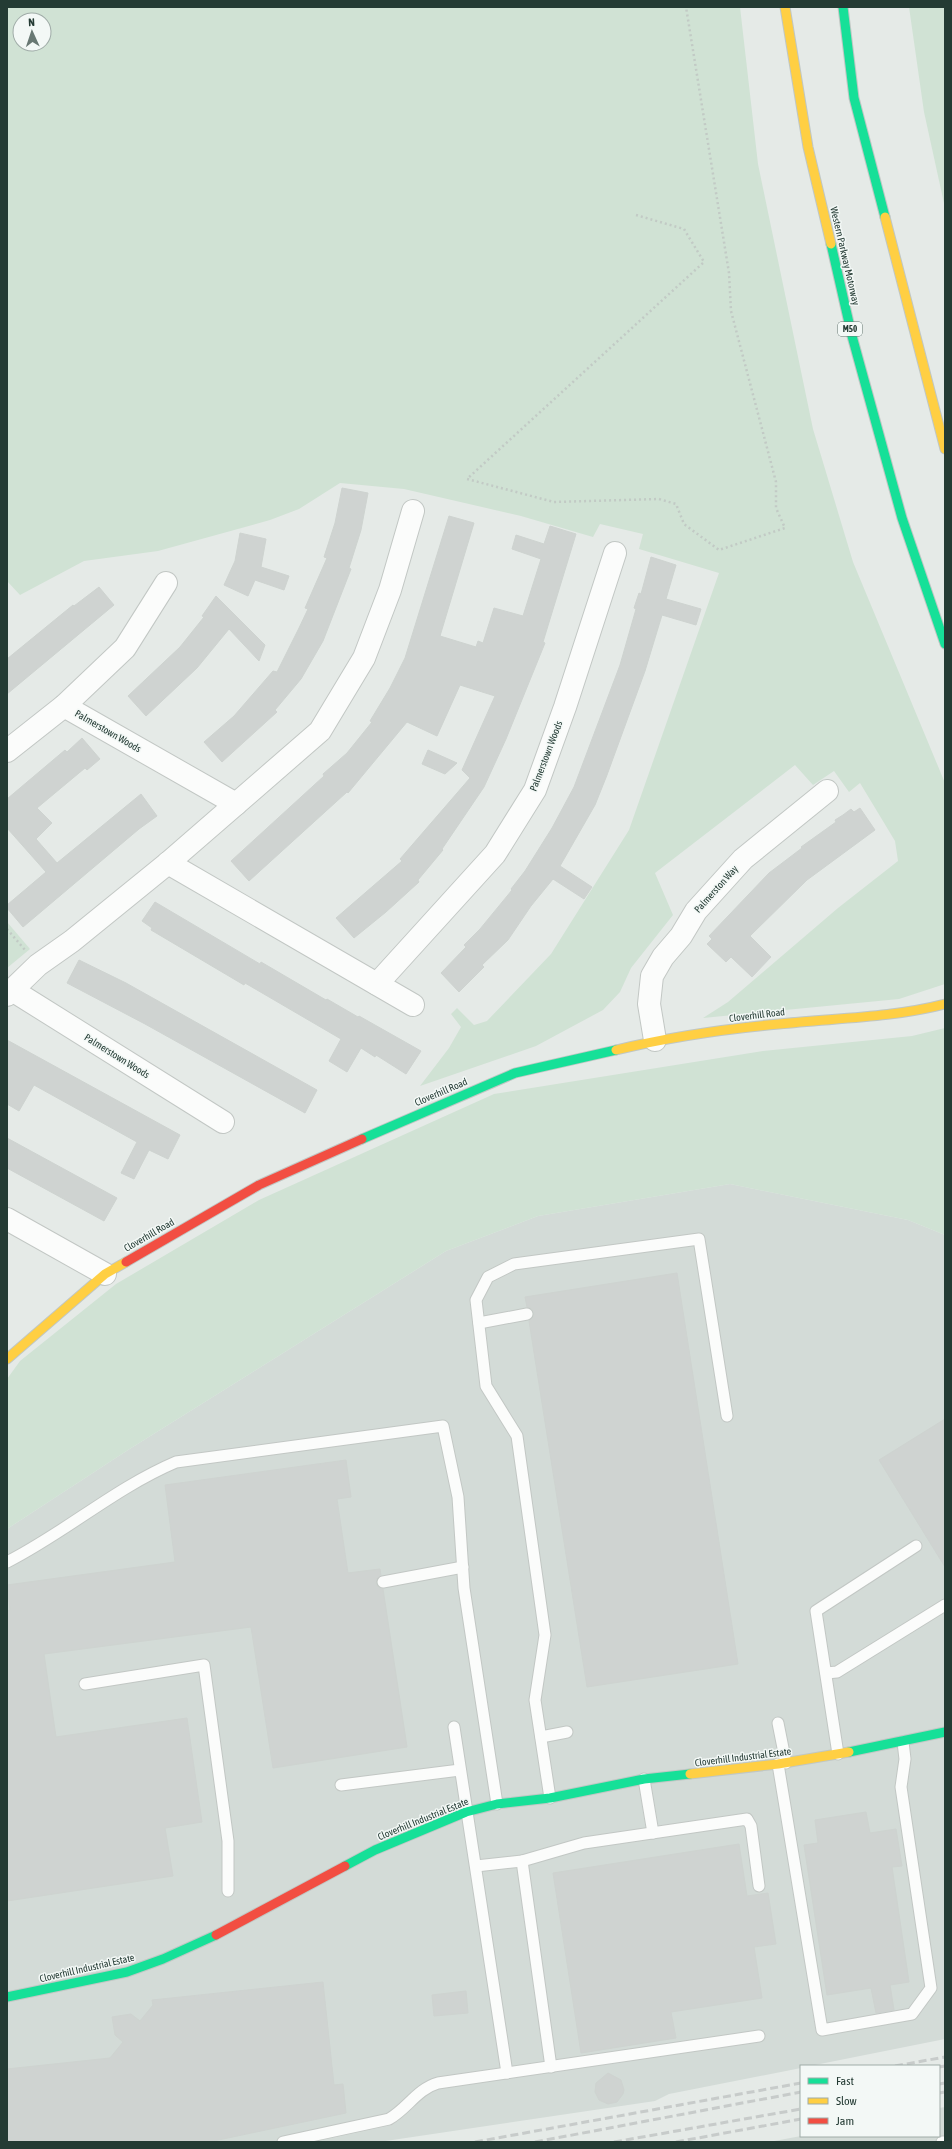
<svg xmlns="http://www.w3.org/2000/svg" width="952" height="2149" viewBox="0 0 952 2149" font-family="'Asap Condensed',sans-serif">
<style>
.built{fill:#d3dbd7}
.green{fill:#d0e2d4;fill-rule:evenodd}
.building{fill:#cfd3d1;stroke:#ced3d0}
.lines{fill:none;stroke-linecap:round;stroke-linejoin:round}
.lane-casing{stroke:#c2c7c4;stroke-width:13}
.street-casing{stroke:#c2c7c4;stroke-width:24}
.fast-casing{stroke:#c0c7c4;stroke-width:11}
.slow-casing{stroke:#c0c7c4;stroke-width:11}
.jam-casing{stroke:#c0c7c4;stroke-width:11}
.path{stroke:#c2cac5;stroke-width:2.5;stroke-dasharray:2 3;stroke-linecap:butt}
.lane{stroke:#fbfcfb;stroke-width:11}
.street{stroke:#fbfcfb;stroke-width:22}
.fast{stroke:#16e098;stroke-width:9}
.slow{stroke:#ffcf43;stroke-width:9}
.jam{stroke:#f24e42;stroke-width:9}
.rail{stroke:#c7cbca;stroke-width:3;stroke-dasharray:8 4;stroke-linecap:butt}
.labels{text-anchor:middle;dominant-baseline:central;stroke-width:3;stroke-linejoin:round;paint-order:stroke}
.shield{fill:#f3f8f6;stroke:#62746e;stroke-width:1}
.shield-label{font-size:9px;font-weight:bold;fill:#243b34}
.street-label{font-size:10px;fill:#243b34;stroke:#f3f8f6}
</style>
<rect width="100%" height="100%" fill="#e5eae7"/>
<!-- built -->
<g class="built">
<path d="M730,1184l178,36 37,15v804l-135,27h-9v2l-132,26 -14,7 -276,41h-372v-613l121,-79 318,-199 92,-35z"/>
<path d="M945,2107v35h-176l32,-6h138v-28z"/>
</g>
<!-- green -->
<g class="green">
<path d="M7,7h733l18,157 55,265 40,133 92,221v201l-46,15 -196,19 25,-16 110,-94 60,-47 -3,-20 -35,-58 -11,9 -15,-21 -21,14 -18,-20 -140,108 18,42 -42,53 -11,24 -17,18 -67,36 -116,40 29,-38 12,-21 -10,-13 6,-6 17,17 13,-4 64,-67 78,-124 90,-257 -80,-24 4,-15 -43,-10 -7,13 -72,-21 -117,-27 -64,-6 -41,26 -29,11 -112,31 -74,10 -64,34 -13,-14zM20,20h24v24h-24z"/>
<path d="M909,7h36v201l-21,-96z"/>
<path d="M7,922l23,27 -23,19z"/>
<path d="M945,1028v207l-37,-15 -178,-36 -192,32 -92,35 -318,199 -121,79v-150l13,-18 96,-77 143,-84 235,-106 269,-43 149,-15z"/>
</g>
<!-- building -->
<g class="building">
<path d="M342,488l26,5 -7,37 -12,38 2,1 -28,72 -22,38 -26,31 2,2 -55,50 -18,-20 30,-26 39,-45 4,1 22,-44 9,-19 -3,-1 22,-50 -3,-1 11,-34z"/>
<path d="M449,516l25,7 -34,113 36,11 2,-6 5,2 11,-35 29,8 18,-57 -29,-10 4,-14 28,9 6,-18 26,8 -33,108 2,1 -39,96 -22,48 -42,62 1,1 -25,30 1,2 -33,30 -32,26 -18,-20 66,-57 -2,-2 70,-81 -8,-8 33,-74 -35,-11 -23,51 -30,-14 -59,71 -1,-1 -98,89 -18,-20 93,-85 -1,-2 24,-21 25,-31 -2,-1 20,-33 15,-30z"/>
<path d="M240,533l26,6 -5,28 28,9 -5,14 -29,-10 -7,16 -24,-11 11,-24z"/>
<path d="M651,557l25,8 -10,34 35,10 -5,16 -34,-10 -17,56 -38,104 -12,30 -35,61 32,21 -8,12 -31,-20 -22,27 -23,34 -26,25 2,2 -25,25 -18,-19 25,-26 -2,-2 16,-16 32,-39 -1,-1 14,-18 27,-43 22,-41 46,-122 16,-56 -2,-1 5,-15 2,1z"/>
<path d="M99,587l15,18 -107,89v-35l66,-54 1,1z"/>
<path d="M216,596l49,49 -6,16 -30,-32 -32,39 -51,48 -18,-20 52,-49 24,-30 -2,-1z"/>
<path d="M82,738l18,21 -13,11 -2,-2 -48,40 15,15 -16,16 21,24 84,-69 16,22 -18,13 -116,98 -16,-19v-3l39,-33 -39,-44v-29l58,-49 2,2z"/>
<path d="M428,750l29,13 -12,11 -23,-10z"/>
<path d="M860,808l15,22 -68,50 -57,56 21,21 -19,20 -21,-20 -5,5 -19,-18 5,-5 -3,-3 60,-63 33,-25 -1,-1 35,-25 -1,-2 8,-5 8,-6 3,3z"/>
<path d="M155,902l105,62 1,-2 65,38 1,-1 31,18 1,-1 62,35 -15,23 -30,-19 -1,2 -14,-9 -14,24 -18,-11 12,-22 -96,-56 -1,2 -93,-55 1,-2 -10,-7z"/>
<path d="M79,960l47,23 191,107 -12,23 -160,-89 -78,-41z"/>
<path d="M7,1040l173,95 -12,24 -19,-9 -15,29 -13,-6 16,-31 -103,-57 -15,26 -12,-7z"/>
<path d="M7,1138l110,60 -13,23 -97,-53z"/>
<path d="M677,1273l61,391 -151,23 -58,-366 4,-4 1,-4 -2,-4 -5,-2 -2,-10z"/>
<path d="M945,1419v148l-66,-107z"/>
<path d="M346,1460l5,37 -14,2 11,74 32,-4 1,7 -5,7 2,4 5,2 24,158 -134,21 -22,-141 -207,27 12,83 131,-19 15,104 -37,6 8,48 -166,25v-290l3,-1 -3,-25 168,-23 -10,-77z"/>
<path d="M866,1812l4,21 26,-4 6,37 -10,1 17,115 -19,3 4,25 -18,3 -5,-25 -44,7 -23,-150 14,-2 -3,-23z"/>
<path d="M739,1844l8,52 21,-3 8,51 -22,3 8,51 -91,14 5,26 -95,15 -28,-180z"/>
<path d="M323,1982l11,103 9,-1 3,29 -137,29h-202v-73l103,-11 13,-16 -8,-7 -3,-18 19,-3 9,7 13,-16 -1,-5z"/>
<path d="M466,1991l2,22 -34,3 -2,-21z"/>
<path d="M608,2073l13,7 3,10 -1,4 -6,8 -9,2 -9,-4 -4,-8 1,-9z"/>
</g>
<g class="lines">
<!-- lane casing -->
<g class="lane-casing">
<g id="lane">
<path d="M479,1323l48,-9"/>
<path d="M7,1562c59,-30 108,-74 169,-100l267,-36 15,71 6,91 33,216"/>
<path d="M383,1582l80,-15"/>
<path d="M826,1673l11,-1 108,-67"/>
<path d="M85,1684l119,-19 24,176v50"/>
<path d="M778,1723l8,40"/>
<path d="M454,1727l53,346"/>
<path d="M541,1737l26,-5"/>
<path d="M838,1754l-22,-143 100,-65"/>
<path d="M778,1764l44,266 90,-16 19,-26 -30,-201 4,-28 -2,-17"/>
<path d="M644,1779l9,54"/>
<path d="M341,1785l119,-15"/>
<path d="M550,1798l-15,-98 10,-65 -28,-199 -31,-50 -10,-86 12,-23 26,-13 185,-25 28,177"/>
<path d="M522,1861l29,206"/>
<path d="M476,1866l46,-5 62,-18 163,-24 4,7 8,60"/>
<path d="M283,2142l106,-23c18,-10 28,-30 49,-36l321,-47"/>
<path d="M942,2142h3"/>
</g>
</g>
<!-- street casing -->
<g class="street-casing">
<g id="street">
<path d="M64,706l172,98"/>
<path d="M7,751l57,-45 61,-58 41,-65"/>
<path d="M168,863l245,142"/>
<path d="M377,984l118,-130 40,-64 30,-83 50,-154"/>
<path d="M12,990l211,132"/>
<path d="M7,995l31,-30 34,-24 96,-78 152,-132 44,-73 26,-68 23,-79"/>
<path d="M655,1040l-6,-36 3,-28 11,-19 18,-21 15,-25 47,-52 84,-68"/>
<path d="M7,1219l98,55"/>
</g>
</g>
<!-- fast casing -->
<g class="fast-casing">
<g id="fast">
<path d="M843,7l11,91 31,119"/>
<path d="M831,244l21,92 50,182 43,126"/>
<path d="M362,1139l153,-66 101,-23"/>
<path d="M849,1752l96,-20"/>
<path d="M345,1866l30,-16 91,-38 31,-8 53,-6 94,-19 46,-5"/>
<path d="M7,1997l120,-25 36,-13 53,-24"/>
</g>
</g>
<!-- slow casing -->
<g class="slow-casing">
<g id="slow">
<path d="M785,7l23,140 23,97"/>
<path d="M885,217l60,232"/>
<path d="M616,1050c53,-13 108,-21 163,-26 55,-6 112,-6 166,-20"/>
<path d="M7,1359l98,-85 21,-12"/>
<path d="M690,1774l88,-10 71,-12"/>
</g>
</g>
<!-- jam casing -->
<g class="jam-casing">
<g id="jam">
<path d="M126,1262l133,-77 103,-46"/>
<path d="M216,1935l129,-69"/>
</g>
</g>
<!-- path -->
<g class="path">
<path d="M636,215l48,14 20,33 -237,217 87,23 105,-3 17,5 8,20 35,26 66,-22 -9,-20v-26l-45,-171 -2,-38 -43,-266"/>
<path d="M7,929l18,21"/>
</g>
<!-- lane -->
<use href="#lane" class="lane"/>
<!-- street -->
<use href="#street" class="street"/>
<!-- fast -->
<use href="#fast" class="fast"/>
<!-- slow -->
<use href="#slow" class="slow"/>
<!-- jam -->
<use href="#jam" class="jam"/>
<!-- rail -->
<g class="rail">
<path d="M895,2066l50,-9"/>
<path d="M939,2067l6,-1"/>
<path d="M939,2084l6,-1"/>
<path d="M939,2093l6,-1"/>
<path d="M475,2142l326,-59"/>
<path d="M535,2142l266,-50"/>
<path d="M614,2142l187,-33"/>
<path d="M676,2142l125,-23"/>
</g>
</g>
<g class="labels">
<!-- shield labels -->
<rect class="shield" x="838" y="322" width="24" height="14" rx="3"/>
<g class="shield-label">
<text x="850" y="329">M50</text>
</g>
<!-- street labels -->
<g class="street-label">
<text transform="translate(845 256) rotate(77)">Western Parkway Motorway</text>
<text transform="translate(108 731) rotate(30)">Palmerstown Woods</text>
<text transform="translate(546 756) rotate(-69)">Palmerstown Woods</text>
<text transform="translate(716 889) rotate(-48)">Palmerston Way</text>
<text transform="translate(757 1015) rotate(-7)">Cloverhill Road</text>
<text transform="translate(117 1056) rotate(32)">Palmerstown Woods</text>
<text transform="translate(441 1092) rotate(-23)">Cloverhill Road</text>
<text transform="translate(149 1235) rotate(-30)">Cloverhill Road</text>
<text transform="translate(743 1757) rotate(-7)">Cloverhill Industrial Estate</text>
<text transform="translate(423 1819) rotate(-22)">Cloverhill Industrial Estate</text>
<text transform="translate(87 1968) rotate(-13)">Cloverhill Industrial Estate</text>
</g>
</g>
<!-- border -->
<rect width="952" height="2149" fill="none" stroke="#243b34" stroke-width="16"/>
<!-- legend -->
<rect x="800" y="2065" width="140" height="72" fill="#f3f8f6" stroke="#a0aca8"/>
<rect x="808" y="2078" width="20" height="6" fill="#16e098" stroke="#a0aca8"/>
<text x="836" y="2085" font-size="12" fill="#243b34">Fast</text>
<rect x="808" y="2098" width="20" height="6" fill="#ffcf43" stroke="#a0aca8"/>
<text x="836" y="2105" font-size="12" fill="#243b34">Slow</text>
<rect x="808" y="2118" width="20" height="6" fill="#f24e42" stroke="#a0aca8"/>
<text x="836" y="2125" font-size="12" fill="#243b34">Jam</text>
<!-- north arrow -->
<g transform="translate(32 32) rotate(357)"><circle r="19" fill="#f3f8f6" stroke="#a0aca8"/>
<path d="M0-3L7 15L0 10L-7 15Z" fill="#687873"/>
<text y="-6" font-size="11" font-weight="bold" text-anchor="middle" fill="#243b34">N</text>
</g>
</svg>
